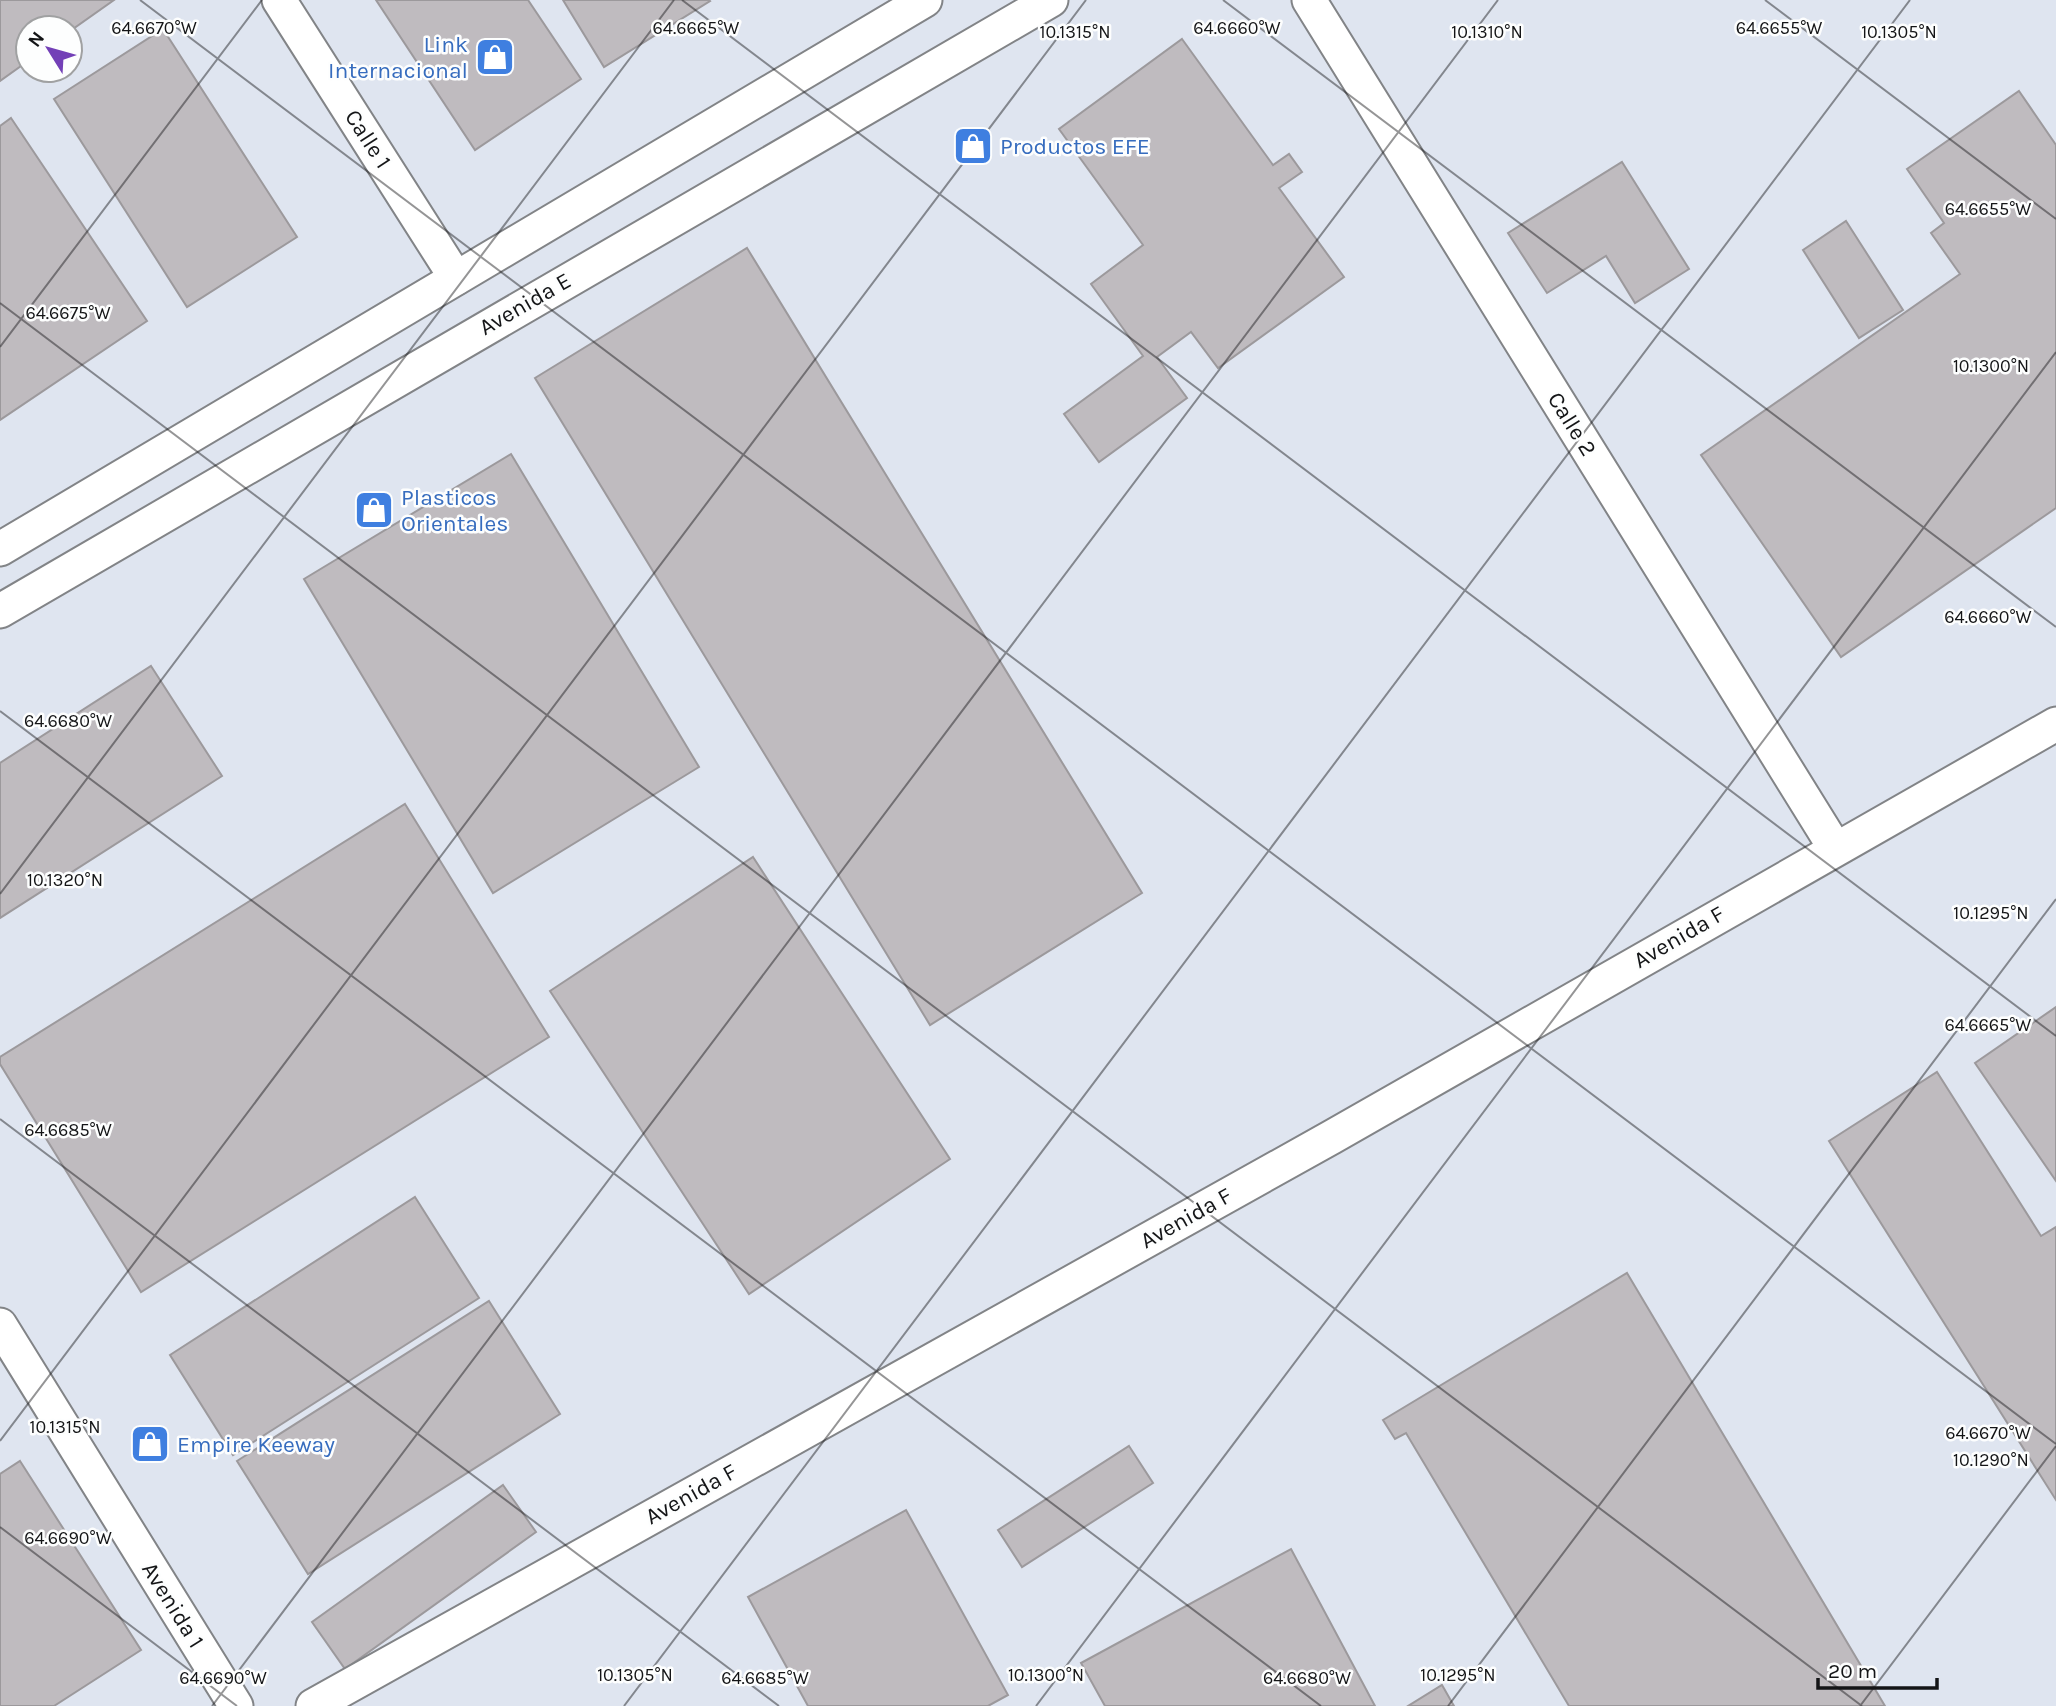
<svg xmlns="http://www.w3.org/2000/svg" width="2056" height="1706" viewBox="0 0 2056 1706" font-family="Karla,sans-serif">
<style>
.built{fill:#dfe5f0;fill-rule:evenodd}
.building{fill:#bfbbbf;stroke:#9c999c;stroke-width:2}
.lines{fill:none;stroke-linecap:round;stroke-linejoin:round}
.minor-casing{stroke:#828487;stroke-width:37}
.minor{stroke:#fff;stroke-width:33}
.ticks{fill:none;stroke:#141517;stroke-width:2;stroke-opacity:0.45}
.labels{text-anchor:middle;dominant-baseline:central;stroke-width:5;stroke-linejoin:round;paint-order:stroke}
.shop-label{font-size:23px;fill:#366cbe;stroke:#fdfefe;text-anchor:start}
.street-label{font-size:23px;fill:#141517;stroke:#fdfefe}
.ticks-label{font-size:18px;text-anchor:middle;fill:#141517;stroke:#fdfefe;stroke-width:5;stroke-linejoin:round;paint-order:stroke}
</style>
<rect width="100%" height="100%" fill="#eef0f4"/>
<!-- built -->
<path class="built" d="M0,0h2056v1706h-2056zM28,28h42v42h-42z"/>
<!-- building -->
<g class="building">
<path d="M0,0h114l-44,31v-3h-42v33l-28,20z"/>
<path d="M376,0h152l53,79 -106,71z"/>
<path d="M563,0h146l1,1 -106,66z"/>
<path d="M163,29l134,208 -110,70 -133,-208z"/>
<path d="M1182,39l91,126 16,-11 13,18 -23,16 65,89 -126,91 -27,-36 -34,25 30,41 -88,64 -35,-48 79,-58 -52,-72 52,-39 -84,-116z"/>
<path d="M2019,91l37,54v363l-215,149 -140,-202 259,-181 -29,-41 13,-10 -37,-54z"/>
<path d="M11,118l136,203 -147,99v-294z"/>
<path d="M1622,162l67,107 -54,34 -29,-47 -59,37 -39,-60z"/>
<path d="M1846,221l57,89 -44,28 -56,-88z"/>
<path d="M747,248l395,645 -212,132 -395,-647z"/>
<path d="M511,454l188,313 -206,126 -189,-314z"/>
<path d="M151,666l71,110 -222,142v-155z"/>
<path d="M405,804l144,233 -408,255 -141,-228v-7z"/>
<path d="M753,857l197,302 -201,135 -199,-303z"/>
<path d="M2056,1007v174l-81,-118z"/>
<path d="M1937,1072l104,164 15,-9v273l-227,-359z"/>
<path d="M415,1197l64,101 -246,157 -63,-100z"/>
<path d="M1627,1273l258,433h-316l-163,-273 -11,6 -12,-19z"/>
<path d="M489,1301l71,113 -252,160 -71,-113z"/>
<path d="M1129,1446l24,37 -131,84 -24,-37z"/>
<path d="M20,1461l121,189 -87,56h-54v-232z"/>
<path d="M503,1485l33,47 -191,137 -33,-47z"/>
<path d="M906,1510l102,185 -20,11h-180l-60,-109z"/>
<path d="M1291,1549l84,157h-270l-24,-43z"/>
<path d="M1442,1685l12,21h-46z"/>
</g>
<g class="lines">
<!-- minor casing -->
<g class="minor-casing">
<g id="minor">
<path d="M279,0l177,278"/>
<path d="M1309,0l526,848"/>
<path d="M0,549l925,-549"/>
<path d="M0,611l1051,-611"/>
<path d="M0,1325l236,381"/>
<path d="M313,1706l1019,-569 724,-413"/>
</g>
</g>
<!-- minor -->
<use href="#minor" class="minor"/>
</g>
<!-- ticks -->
<path class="ticks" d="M140,0l1916,1444M682,0l1374,1036M1223,0l833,627M1765,0l291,219M0,303l1862,1403M0,347l262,-347M0,711l1321,995M0,894l674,-894M0,1119l779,587M0,1441l1086,-1441M0,1527l237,179M212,1706l1286,-1706M624,1706l1286,-1706M1036,1706l1020,-1354M1448,1706l608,-807M1860,1706l196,-260"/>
<!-- icons -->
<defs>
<g id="shop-square" transform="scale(2.0125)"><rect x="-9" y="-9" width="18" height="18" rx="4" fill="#3f7fe0" stroke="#fdfefe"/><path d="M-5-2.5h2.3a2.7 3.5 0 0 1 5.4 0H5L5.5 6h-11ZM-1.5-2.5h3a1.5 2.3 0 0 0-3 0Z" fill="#fff"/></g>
</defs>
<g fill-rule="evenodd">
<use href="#shop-square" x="495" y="57"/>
<use href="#shop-square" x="973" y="146"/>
<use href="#shop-square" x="374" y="510"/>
<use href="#shop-square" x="150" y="1444"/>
</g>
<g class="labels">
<!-- shop labels -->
<g class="shop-label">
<text x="468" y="44" text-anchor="end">Link<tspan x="468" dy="26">Internacional</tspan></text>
<text x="1000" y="146">Productos EFE</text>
<text x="401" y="497">Plasticos<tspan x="401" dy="26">Orientales</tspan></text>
<text x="177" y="1444">Empire Keeway</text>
</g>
<!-- street labels -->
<g class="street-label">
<text transform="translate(368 139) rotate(57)">Calle 1</text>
<text transform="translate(525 304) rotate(-30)">Avenida E</text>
<text transform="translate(1572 424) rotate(58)">Calle 2</text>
<text transform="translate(1679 937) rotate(-30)">Avenida F</text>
<text transform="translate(1186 1218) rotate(-29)">Avenida F</text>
<text transform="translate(691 1494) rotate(-29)">Avenida F</text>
<text transform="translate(173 1605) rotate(58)">Avenida 1</text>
</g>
</g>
<g class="ticks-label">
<text x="154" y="34">64.6670°W</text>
<text x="696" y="34">64.6665°W</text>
<text x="1237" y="34">64.6660°W</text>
<text x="1779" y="34">64.6655°W</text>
<text x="1075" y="38">10.1315°N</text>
<text x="1487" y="38">10.1310°N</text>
<text x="1899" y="38">10.1305°N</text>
<text x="1988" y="215">64.6655°W</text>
<text x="68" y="319">64.6675°W</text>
<text x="1991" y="372">10.1300°N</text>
<text x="1988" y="623">64.6660°W</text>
<text x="68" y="727">64.6680°W</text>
<text x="65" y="886">10.1320°N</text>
<text x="1991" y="919">10.1295°N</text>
<text x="1988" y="1031">64.6665°W</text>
<text x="68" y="1136">64.6685°W</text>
<text x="65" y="1433">10.1315°N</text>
<text x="1988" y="1439">64.6670°W</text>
<text x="1991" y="1466">10.1290°N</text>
<text x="68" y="1544">64.6690°W</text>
<text x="635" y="1681">10.1305°N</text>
<text x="1046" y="1681">10.1300°N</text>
<text x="1458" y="1681">10.1295°N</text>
<text x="223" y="1684">64.6690°W</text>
<text x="765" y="1684">64.6685°W</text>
<text x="1307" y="1684">64.6680°W</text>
</g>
<!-- north arrow -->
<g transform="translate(49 49) rotate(307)"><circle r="33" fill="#fdfefe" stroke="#a0a1a2" stroke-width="2"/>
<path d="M0-5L12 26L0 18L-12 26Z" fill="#7340b7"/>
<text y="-10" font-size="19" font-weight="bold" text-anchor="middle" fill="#141517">N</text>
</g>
<!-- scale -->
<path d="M1818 1678v10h119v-10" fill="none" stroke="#141517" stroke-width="3.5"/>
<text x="1828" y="1678" font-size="21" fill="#141517" stroke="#fdfefe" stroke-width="5" paint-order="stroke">20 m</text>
</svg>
